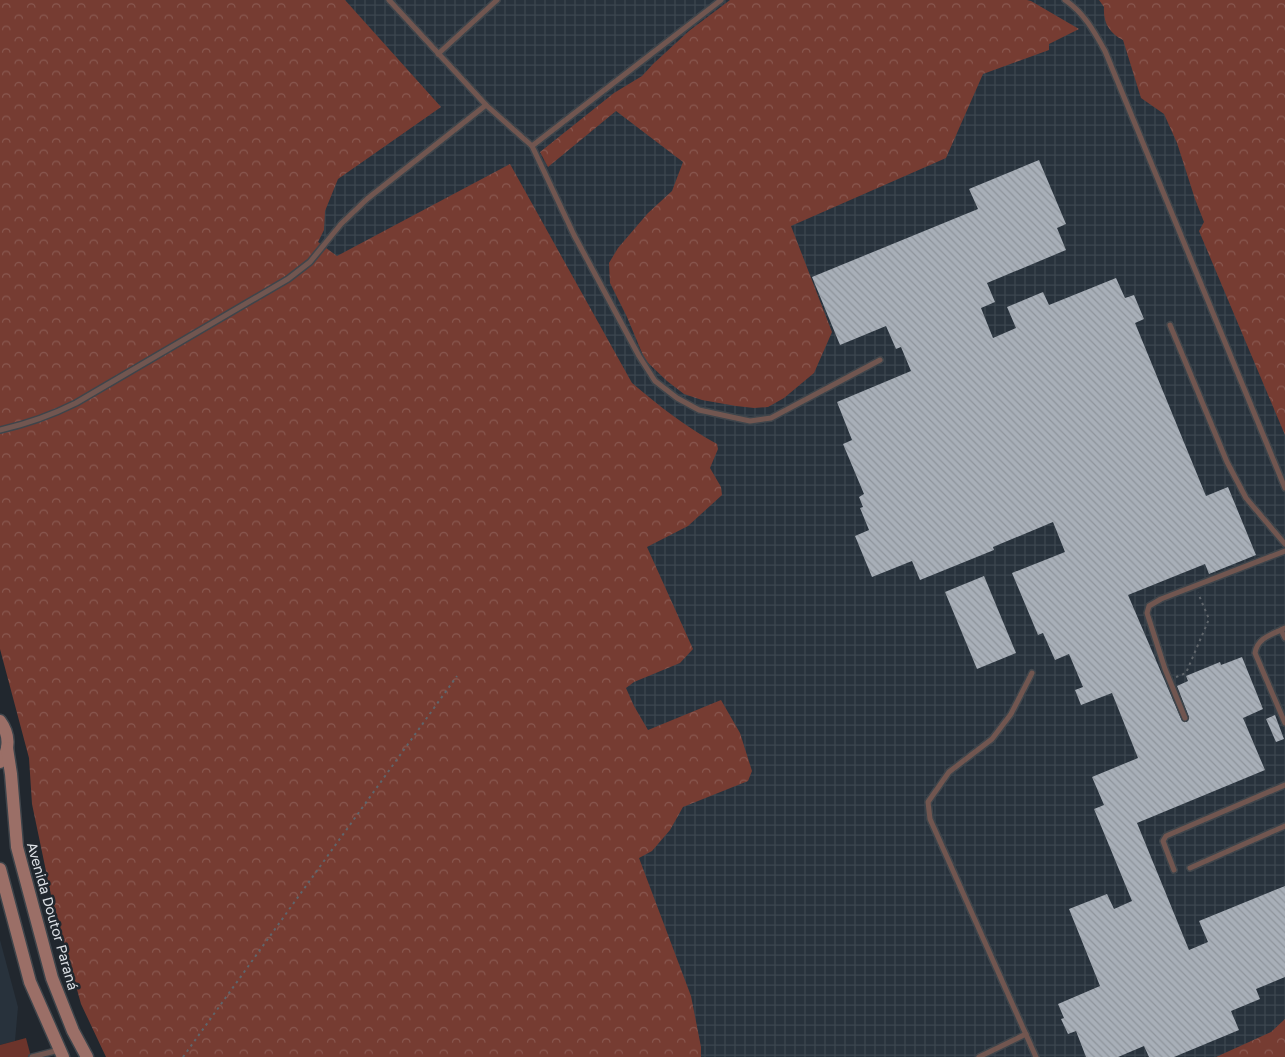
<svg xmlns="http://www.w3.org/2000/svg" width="1285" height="1057" viewBox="0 0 1285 1057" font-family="'Golos Text',sans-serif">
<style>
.built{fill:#28323c}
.industrial{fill:url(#industrial-grid)}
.green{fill:#6c342b}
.forest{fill:url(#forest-crowns)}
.building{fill:url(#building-back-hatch)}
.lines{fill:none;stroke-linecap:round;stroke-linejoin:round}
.service-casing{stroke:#3f454b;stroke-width:8}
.secondary-casing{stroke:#3f454b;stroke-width:15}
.path{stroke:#5f656b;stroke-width:2;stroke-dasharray:2.5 4;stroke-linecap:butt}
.service{stroke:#715650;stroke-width:5}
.secondary{stroke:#9b6f67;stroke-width:12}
.labels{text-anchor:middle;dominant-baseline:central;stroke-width:5;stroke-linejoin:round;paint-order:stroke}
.street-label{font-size:14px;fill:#dce0e5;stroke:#21272e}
</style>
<defs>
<pattern id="industrial-grid" width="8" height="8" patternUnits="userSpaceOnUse" patternTransform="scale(1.25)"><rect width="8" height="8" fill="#28323c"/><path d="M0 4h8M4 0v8" fill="none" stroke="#3c464f"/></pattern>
<pattern id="forest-crowns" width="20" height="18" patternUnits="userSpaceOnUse" patternTransform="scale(1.25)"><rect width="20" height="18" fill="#763c32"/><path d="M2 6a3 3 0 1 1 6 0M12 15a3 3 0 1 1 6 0" fill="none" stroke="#895850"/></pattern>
<pattern id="building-back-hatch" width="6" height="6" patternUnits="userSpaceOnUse" patternTransform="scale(1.25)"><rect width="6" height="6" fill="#a8afb8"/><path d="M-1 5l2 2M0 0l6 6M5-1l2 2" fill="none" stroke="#8e949b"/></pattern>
</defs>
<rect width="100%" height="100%" fill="#21272e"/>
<!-- built -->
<path class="built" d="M0,940l18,67 -3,34 -15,4z"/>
<!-- industrial -->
<path class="industrial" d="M198,0h1087v1057h-666l-287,-762z"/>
<!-- green -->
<path class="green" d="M26,1038l5,19h-31v-12z"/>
<!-- forest -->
<g class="forest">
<path d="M0,0h345l96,107 -103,72 -13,32 -1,19 -6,12 19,14 173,-92 122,219c27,23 54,44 85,61l1,5 -8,19 11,19 1,8 -34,31 -41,21 46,102 -13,14 -46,19 -8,6 8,18 14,24 73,-30 19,33 12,38 -4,10 -65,26 -13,23 -18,21 -13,7 52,138 10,51v10h-595l-25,-53 -30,-109 -19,-91 -3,-46 -29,-109z"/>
<path d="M730,0h297l4,1 48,28 -30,15v6l-66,24 -37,84 -155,68 41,106 -18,41 -30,25 -16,9 -14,1 -18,-2 -34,-6 -18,-6 -17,-13 -22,-21 -18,-43 -17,-34 -1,-20 9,-15 30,-35 24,-22 11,-29 -67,-51 -68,56 -8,-15 74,-59 28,-17 11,-12 36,-33z"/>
<path d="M1099,0h186v435l-86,-204 5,-9 -9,-23 -18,-56 -13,-29 -23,-16 -18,-58c-14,-7 -20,-18 -19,-33z"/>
<path d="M1285,1019v38h-69l55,-25z"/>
</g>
<!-- building -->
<g class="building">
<path d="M1039,160l27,64 -9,4 9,22 -79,33 8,19 -14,6 12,30 23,-10 -9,-21 36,-15 6,13 67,-27 9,20 9,-3 10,24 -9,4 71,173 22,-9 28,68 -47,19 -4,-10 -77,31 54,126 5,1 2,-5 -12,-31 11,-5 -2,-5 34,-14 1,3 21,-8 21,52 -20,9 22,52 -128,53 52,127 19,-8 -9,-21 86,-35v91l-29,12 4,10 -29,12 8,19 -65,27h-25l-5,-11 -26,11h-32l-10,-26 -8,3 -7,-15 3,-1 -6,-14 42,-18 -31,-77 38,-15 7,15 18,-8 -38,-92 10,-4 -12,-28 46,-19 -26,-65 -31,12 -6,-15 8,-3 -14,-33 -14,6 -12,-27 -5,2 -26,-62 53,-21 -12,-30 -60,25 1,3 -74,30 -8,-19 -40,16 -17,-41 14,-6 -9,-22 3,-1 -4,-10 5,-3 -21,-50 9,-4 -15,-38 74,-31 -10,-24 -5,2 -10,-23 -46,19 -28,-68 166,-68 -9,-20z"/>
<path d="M984,576l32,77 -39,16 -32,-77z"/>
<path d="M1275,715l9,24 -8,3 -10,-23z"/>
</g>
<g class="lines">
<!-- service casing -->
<g class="service-casing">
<g id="service">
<path d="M389,0l97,105 46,41 42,89 65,121 16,25 22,17 22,12 51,11 21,-3 109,-58"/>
<path d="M1065,0c19,13 29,31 40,51l180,437"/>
<path d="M438,54l59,-54"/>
<path d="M532,146l189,-146"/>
<path d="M1170,325l57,137 19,36 39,46"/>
<path d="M0,430c27,-6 52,-15 76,-27l212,-124 22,-17 31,-38 26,-25 119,-94"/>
<path d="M1285,628l-4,2 4,8"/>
<path d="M1281,630c-11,5 -24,9 -26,23l30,70"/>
<path d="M1032,673l-21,41 -19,25 -43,33 -21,30 2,17 106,238"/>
<path d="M1185,718l-20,-49 -18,-56 2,-7 12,-7 124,-48"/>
<path d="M1190,868l95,-42"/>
<path d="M1174,870l-11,-29 3,-5 119,-51"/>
<path d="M32,1057l27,-7"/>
<path d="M979,1057l47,-23"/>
</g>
</g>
<!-- secondary casing -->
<g class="secondary-casing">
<g id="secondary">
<path d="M0,721c9,12 11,29 0,41"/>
<path d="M7,748l4,26 6,73 35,131 21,53 14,26"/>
<path d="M0,869l30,113 33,75"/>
</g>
</g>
<!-- path -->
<g class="path">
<path d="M1176,677l10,-4 23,-54 -11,-26"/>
<path d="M183,1057l274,-381"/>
</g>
<!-- service -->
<use href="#service" class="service"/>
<!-- secondary -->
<use href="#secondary" class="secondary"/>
</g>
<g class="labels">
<!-- street labels -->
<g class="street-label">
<text transform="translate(53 916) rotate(74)">Avenida Doutor Paraná</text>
</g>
</g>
</svg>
